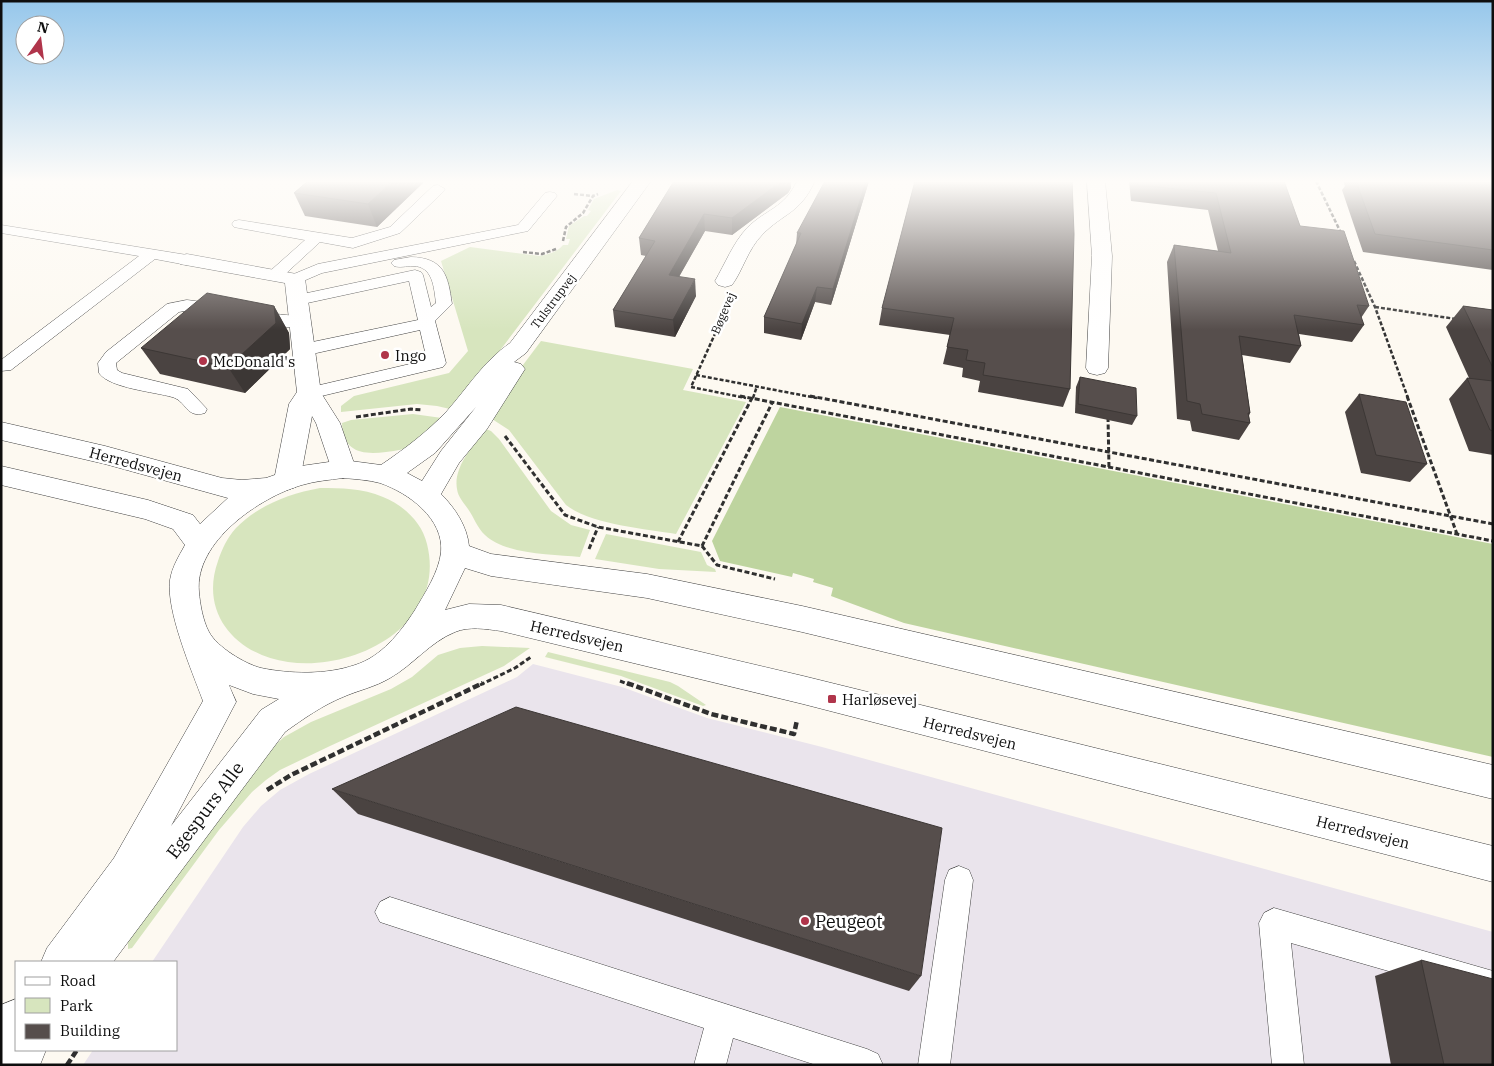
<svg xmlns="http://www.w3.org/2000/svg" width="1494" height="1066" viewBox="0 0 1494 1066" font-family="'IBM Plex Serif',serif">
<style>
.industrial{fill:#eae4ec}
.green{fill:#d7e5be}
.forest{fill:#bed49f}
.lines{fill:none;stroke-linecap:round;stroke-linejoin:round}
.service-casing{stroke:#414141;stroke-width:1}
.minor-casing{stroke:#414141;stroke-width:1}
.tertiary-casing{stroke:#414141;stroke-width:1}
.path-far2{stroke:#303030;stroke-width:2.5;stroke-dasharray:4 2;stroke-linecap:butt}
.path-far1{stroke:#303030;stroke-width:3;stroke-dasharray:5 2.5;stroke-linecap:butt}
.path{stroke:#303030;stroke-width:4.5;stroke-dasharray:7 3;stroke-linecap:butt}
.service{fill:#fff;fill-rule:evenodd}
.minor{fill:#fff;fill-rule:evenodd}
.tertiary{fill:#fff;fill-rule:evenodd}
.wall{fill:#4a4341}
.shaded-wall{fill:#3c3735}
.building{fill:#564e4c;stroke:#3c3735}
.poi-dot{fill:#b0354b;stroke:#fff;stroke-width:2}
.labels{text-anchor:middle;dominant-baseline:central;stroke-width:5;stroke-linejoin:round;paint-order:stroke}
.far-street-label{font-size:12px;fill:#0e0e0e;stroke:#fff}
.poi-label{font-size:15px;fill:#0e0e0e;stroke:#fff;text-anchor:start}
.street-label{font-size:15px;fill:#0e0e0e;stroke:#fff}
.near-street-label{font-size:18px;fill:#0e0e0e;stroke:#fff}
.near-poi-label{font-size:18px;fill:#0e0e0e;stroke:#fff;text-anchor:start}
</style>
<rect width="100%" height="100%" fill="#fdf9f1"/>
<!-- industrial -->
<path class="industrial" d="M533,664l89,23 85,31 115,29 671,185v133h-1410l10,-15h83v-88h-24l91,-135 18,-21 19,-16 29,-16 208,-97z"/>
<!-- green -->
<g class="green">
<path d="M617,190l4,1 -126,166 -45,52 -13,-3 -20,-2 -76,8v-6l13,-10 95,-23 19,-22 -27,-90 29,-14 70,9c9,-2 17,-4 23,-11h5l2,-6h-4l3,-13 15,-10h3l4,-5 -3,-1 6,-11z"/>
<path d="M541,341l152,28 -10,21 63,12 -70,132c-31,-5 -86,-10 -110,-29l-57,-75 -17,-11 31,-54z"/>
<path d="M413,414l29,4c-9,8 -17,18 -26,25 -8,6 -20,8 -30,9 -24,3 -43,0 -44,-29l9,-3z"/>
<path d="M486,429l5,2 8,8 52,72 20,14 19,5 -10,27c-27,-3 -74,-2 -95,-22 -8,-7 -11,-18 -17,-26 -4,-6 -10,-12 -11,-20 -4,-21 16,-44 29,-60z"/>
<path d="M320,488c21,0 42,0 63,9 20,8 39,25 44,47 20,80 -71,128 -139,118 -51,-7 -89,-48 -70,-101 4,-12 9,-23 18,-33 23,-23 52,-34 84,-40z"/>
<path d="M606,534l95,18 6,13 8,4 1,3 -57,-3 -64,-10z"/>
<path d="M482,646l48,2 -26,18 -174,80 -50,24 -14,10 -14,12 -33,38 -87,118 -4,1v-12l144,-189 12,-11 27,-15 80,-33 21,-12 26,-22 22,-7z"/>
<path d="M548,652l122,30 8,4 28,19 -3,1 -82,-30 -76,-19z"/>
</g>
<!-- forest -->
<path class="forest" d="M780,407l713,137v213l-589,-134 -73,-27 2,-8 -20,-6 1,-3 -21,-6 -1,4 -72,-16 -8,-20z"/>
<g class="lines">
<!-- service casing -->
<g class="service-casing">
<g id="service">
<path d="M438,185l7,4 -2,3 -43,41 -47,15 -33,-6 -39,36h-12l-2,-3 2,-3 36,-32 -66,-12 -5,-1 -2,-3 2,-3 5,-1 113,18 38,-11 43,-41z"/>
<path d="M550,192l5,1 2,3 -29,35 -206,42 -21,9h-12l-2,-3 2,-3 29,-12 200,-39 27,-32z"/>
<path d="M1,225l186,30 5,2 3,3 -3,3 -5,2 -32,-6 -144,111 -10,1v-11l138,-104 -138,-23z"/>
<path d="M411,257c33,1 37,18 41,47l-17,17 11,42 -3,4 -134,32 -6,-2 -3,-4 3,-4 124,-29 -7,-30 -117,26 -6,-2 -3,-4 3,-4 6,-2 115,-24 -9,-39 -111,24 -6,-2 -2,-3 2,-3 6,-2 117,-25 6,2 2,3 8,32 5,-4c-2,-15 -3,-37 -23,-37 -7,0 -13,2 -19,0l-3,-3 3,-3z"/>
<path d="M187,300l39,5 2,4 -2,4c-16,3 -32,-5 -47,-1l-63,51 1,7 5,3 66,16 19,20 -2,4c-19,6 -18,-12 -33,-16 -17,-5 -63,-9 -73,-24l-1,-10 8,-11 61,-48z"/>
<path d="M255,311c17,4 34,3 50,7l2,4 -2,4c-18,4 -38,-2 -56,-6l-2,-4 2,-4z"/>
<path d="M959,866l10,4 4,10 -23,185h-32l27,-185 4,-10z"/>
<path d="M390,897l477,152 11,5 5,11h-67l-83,-27 -7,27h-32l10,-37 -324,-106 -5,-10 5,-10z"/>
<path d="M1274,908l219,63v30l-202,-58 13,122h-32l-13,-142 5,-10z"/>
</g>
</g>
<!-- minor casing -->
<g class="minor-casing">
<g id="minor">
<path d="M797,181h18c-16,34 -31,31 -53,54 -14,14 -19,35 -30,50l-7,2 -7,-2 -3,-4c10,-17 18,-38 32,-53 19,-19 37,-19 50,-47z"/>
<path d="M1087,181h18l7,75 -4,112 -3,5 -8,2 -8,-2 -3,-5 6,-112z"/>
<path d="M187,254l115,21 3,4 16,114 19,30 16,46 -4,7 -9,2 -9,-2 -18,-53 -4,-7 -12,64 -4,7 -9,3 -9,-3 -4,-7 15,-76 8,-12 -12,-109 -105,-19 -3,-4 3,-4z"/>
</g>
</g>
<!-- tertiary casing -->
<g class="tertiary-casing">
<g id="tertiary">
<path d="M633,181h18l-125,172 -12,9 7,2 4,5 -38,60 -28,34 -18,31c14,14 26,32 28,52l22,8 156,20 155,32 691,159v34l-691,-167 -155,-34 -156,-22 -26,-8 -20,42 24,-6 32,1 302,71 690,170v36l-690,-178 -302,-73c-15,-2 -32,-5 -46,1 -25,10 -42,33 -65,46 -15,9 -31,12 -47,19 -20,8 -40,22 -58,35l-172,230h-72l6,-14 67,-90 89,-157c-11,-30 -37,-90 -33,-121 2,-13 9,-24 15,-35l-12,-16 -28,-10 -144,-34v-19l147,34 45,15 7,9 28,-26 -123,-34 -104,-24v-18l104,24 117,32 20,2 24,-2 35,-12 42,-6 38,5c25,-17 46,-33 66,-54 22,-25 36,-49 63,-68zM476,407l-35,44 -19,30 -15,-8 28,-20zM343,478c12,1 26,2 37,5 29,10 64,36 61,69 -2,20 -16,41 -26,58 -15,23 -34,47 -60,55 -29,10 -65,9 -94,3 -16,-4 -44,-21 -52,-36 -6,-11 -9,-28 -10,-40 -5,-50 61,-95 103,-107 13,-4 27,-5 41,-7zM229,685l24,9 26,5 -18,11 -90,116 65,-124z"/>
<path d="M16,999v51h30l-6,15h-39v-60z"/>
</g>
</g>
<!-- path-far2 -->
<g class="path-far2">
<path d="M1316,181l25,52"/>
<path d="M574,194l19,2"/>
<path d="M563,241l3,-14 17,-14 10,-17 5,-2"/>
<path d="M523,252l19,2 14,-5"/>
<path d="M1354,261l21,46 33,91"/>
<path d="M728,305l-37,82 55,11"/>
<path d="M1375,307l81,12"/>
<path d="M696,375l121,23"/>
<path d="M753,398l4,-12"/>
</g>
<!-- path-far1 -->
<g class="path-far1">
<path d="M740,396l753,145"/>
<path d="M810,396l683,128"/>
<path d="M1407,396l50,138"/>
<path d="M356,417l55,-8 11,1"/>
<path d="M1108,417l1,51"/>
<path d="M505,436l60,79 33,12 104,19 70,-143"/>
<path d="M678,542l75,-146"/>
<path d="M702,546l15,19 58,14"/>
<path d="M589,549l9,-22"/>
<path d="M620,681l10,4"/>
<path d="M480,685l35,-17 16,-11"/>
</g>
<!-- path -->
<g class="path">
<path d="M627,683l84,31 83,20 3,-14"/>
<path d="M267,790l24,-15 192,-92"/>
<path d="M67,1065l10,-15"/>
</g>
<!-- service -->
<use href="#service" class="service"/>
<!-- minor -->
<use href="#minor" class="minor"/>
<!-- tertiary -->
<use href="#tertiary" class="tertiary"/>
</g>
<!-- wall -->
<g class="wall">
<path d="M308,181h117l-48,46 -72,-11 -11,-23z"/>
<path d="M674,181l117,7 -3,5 -56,42 -27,-4 -26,46 17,19 -21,41 -60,-10 -2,-17 33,-54 -5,-1 -2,-17z"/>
<path d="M869,181l-38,124 -16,-3 -14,38 -37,-7v-16l32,-72 1,-12z"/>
<path d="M915,181h158l-3,208 -7,18 -85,-15 2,-11 -18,-4 1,-9 -20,-4 7,-29 -71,-10 3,-17z"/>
<path d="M1129,181h155l16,45 69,80 -8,12 3,7 -12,17 -53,-8 2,12 -11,17 -48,-8 8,58 -1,3 1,7 -11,17 -47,-9 -2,-10 -13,-2 -10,-157 7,-17 44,6 -10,-41 -77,-9z"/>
<path d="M1343,181h150v89l-130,-18 -21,-62 3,-4z"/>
<path d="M274,306l15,27 1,16 -45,44 -85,-19 -19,-26z"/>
<path d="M1463,306l30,4v145l-24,-4 -20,-52 18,-21h2l-23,-51z"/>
<path d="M1080,377l57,39 -5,9 -57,-12 1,-26z"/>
<path d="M1359,394l68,70 -17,18 -49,-9 -16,-61z"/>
<path d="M332,789l589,187 -12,15 -551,-177z"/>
<path d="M1421,960l72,105h-102l-16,-89z"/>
</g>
<!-- shaded-wall -->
<g class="shaded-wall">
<path d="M393,181h32l-48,46 -9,-23z"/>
<path d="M782,181h9v7l-3,5 -56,42v-17z"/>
<path d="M866,181h3l-38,124 2,-16z"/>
<path d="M704,214l1,17 -35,61 -1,-17z"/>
<path d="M695,279l1,17 -21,41 -2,-17z"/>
<path d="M817,287l-2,15 -14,38 1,-16z"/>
<path d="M274,306l15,27 1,16 -45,44 -17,-26z"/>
</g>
<!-- building -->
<g class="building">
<path d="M308,181h85l-25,23 -74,-11z"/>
<path d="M674,181h108l-50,37 -28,-4 -35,61 26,4 -22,41 -60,-10 42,-69 -16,-3z"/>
<path d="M825,181h41l-33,108 -16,-2 -15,37 -38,-7 37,-84h-4z"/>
<path d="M915,181h157l2,53 -4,155 -87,-14 2,-12 -19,-3 2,-10 -21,-3 7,-29 -72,-10z"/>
<path d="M1137,181h147l16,45 44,5 25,75 -12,-1 7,20 -70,-10 7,31 -62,-10 11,77h-2l2,10 -48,-9 -2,-10 -13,-3 -13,-156 57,8 -15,-60 -78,-8z"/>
<path d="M1356,181h137v69l-118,-16z"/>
<path d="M207,293l67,13 2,17 -48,44 -87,-19z"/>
<path d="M1463,306l30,4v58z"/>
<path d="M1080,377l56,11 1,28 -59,-12z"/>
<path d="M1467,378l26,3v50l-3,-1z"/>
<path d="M1359,394l47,8 21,62 -51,-9z"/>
<path d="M516,707l426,121 -21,148 -589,-187z"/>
<path d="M1421,960l72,19v86h-49z"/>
</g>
<!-- sky -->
<linearGradient id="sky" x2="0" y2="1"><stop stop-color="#96c7eb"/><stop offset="0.55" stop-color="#fefcf9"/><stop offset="1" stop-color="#fefcf9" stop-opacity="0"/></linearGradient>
<rect width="1494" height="330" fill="url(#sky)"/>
<!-- markers -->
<g class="poi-dot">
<circle cx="385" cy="355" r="5"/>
<circle cx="203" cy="361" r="5"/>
<rect x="827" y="694" width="10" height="10" rx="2.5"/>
<circle cx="805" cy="921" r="5"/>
</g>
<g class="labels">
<!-- far-street labels -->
<g class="far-street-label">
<text transform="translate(553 301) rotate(-53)">Tulstrupvej</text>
<text transform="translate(723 313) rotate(-67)">Bøgevej</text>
</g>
<!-- poi labels -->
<g class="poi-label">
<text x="395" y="355">Ingo</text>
<text x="213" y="361">McDonald's</text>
<text x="842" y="699">Harløsevej</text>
</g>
<!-- street labels -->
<g class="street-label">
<text transform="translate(136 464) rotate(15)">Herredsvejen</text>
<text transform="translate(577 636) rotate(13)">Herredsvejen</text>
<text transform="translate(970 733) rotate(14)">Herredsvejen</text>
<text transform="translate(1363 832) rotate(14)">Herredsvejen</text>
</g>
<!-- near-street labels -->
<g class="near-street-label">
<text transform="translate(205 810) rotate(-53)">Egespurs Alle</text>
</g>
<!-- near-poi labels -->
<g class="near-poi-label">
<text x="815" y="921">Peugeot</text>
</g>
</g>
<!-- border -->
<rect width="1494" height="1066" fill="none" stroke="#0e0e0e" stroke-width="5"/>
<!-- legend -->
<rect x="15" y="961" width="162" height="90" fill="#ffffff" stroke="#9f9f9f"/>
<rect x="25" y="977" width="25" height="8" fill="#ffffff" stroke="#9f9f9f"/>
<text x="60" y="986" font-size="15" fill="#0e0e0e">Road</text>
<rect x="25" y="998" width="25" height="15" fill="#d7e5be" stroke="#9f9f9f"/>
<text x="60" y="1011" font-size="15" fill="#0e0e0e">Park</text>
<rect x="25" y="1024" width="25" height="15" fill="#564e4c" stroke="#9f9f9f"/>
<text x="60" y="1036" font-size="15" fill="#0e0e0e">Building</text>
<!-- north arrow -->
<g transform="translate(40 40) rotate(14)"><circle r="24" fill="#ffffff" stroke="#9f9f9f"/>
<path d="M0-4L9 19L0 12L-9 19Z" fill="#b0354b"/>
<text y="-8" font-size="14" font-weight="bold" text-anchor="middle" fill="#0e0e0e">N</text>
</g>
</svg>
